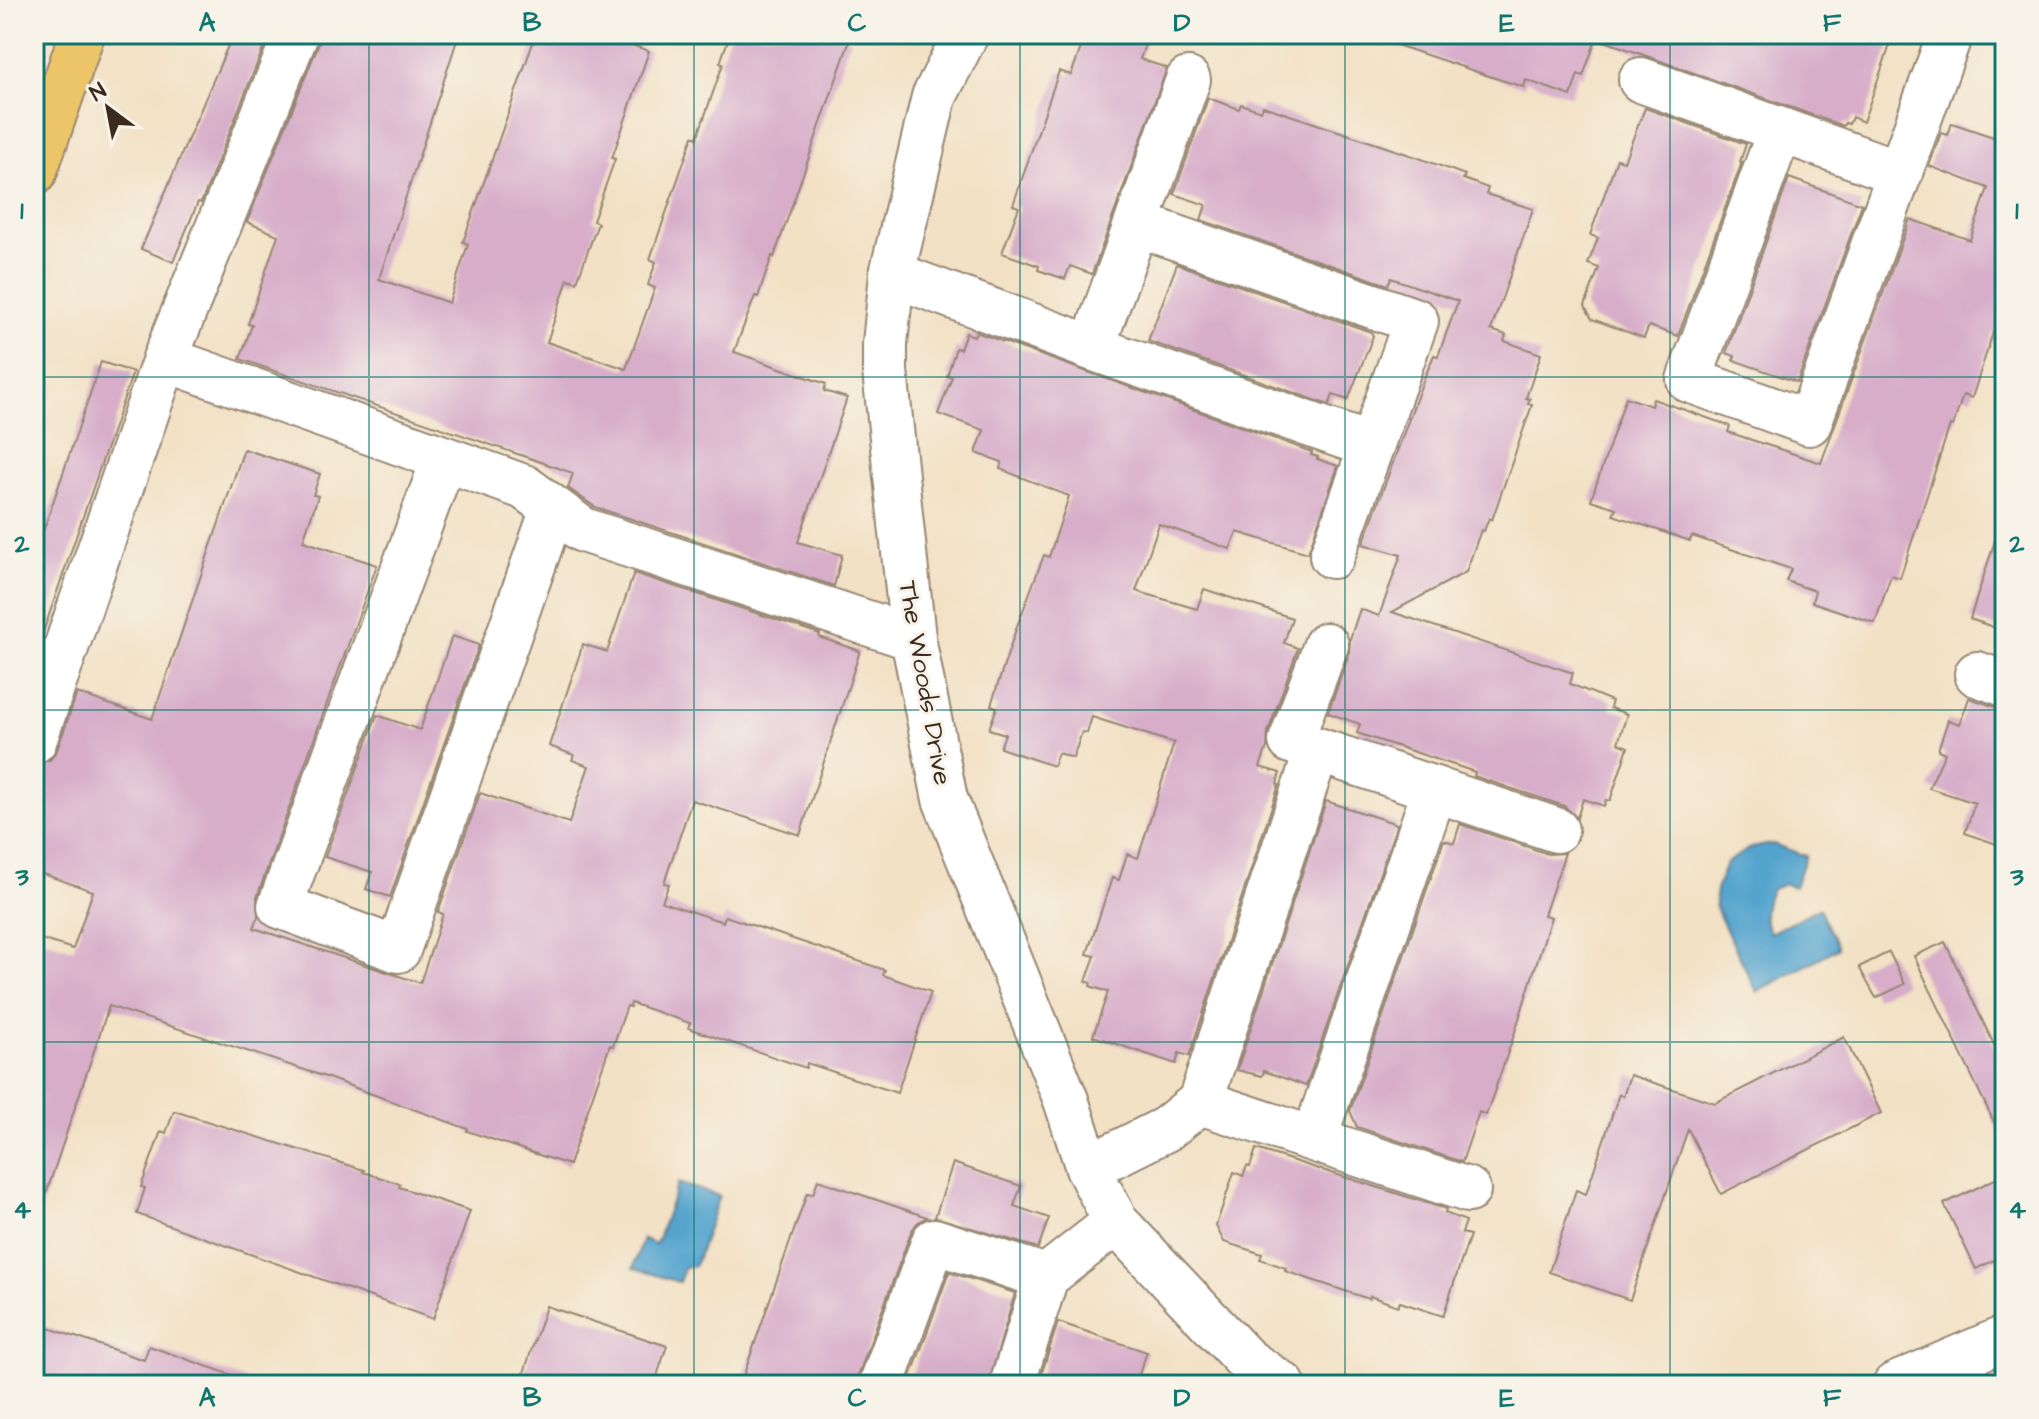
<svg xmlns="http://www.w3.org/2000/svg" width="2039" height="1419" viewBox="0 0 2039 1419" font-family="'Architects Daughter',sans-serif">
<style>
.water{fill:#54a4ce;stroke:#486776;stroke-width:2}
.building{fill:#d7adca}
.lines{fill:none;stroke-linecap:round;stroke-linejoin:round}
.minor-casing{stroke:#968672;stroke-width:48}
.highway-casing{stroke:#968672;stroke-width:48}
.minor{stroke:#fff;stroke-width:44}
.highway{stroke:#ecc569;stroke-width:44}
.grid{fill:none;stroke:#0f766e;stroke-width:2;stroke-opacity:0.55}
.labels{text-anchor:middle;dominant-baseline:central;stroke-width:6;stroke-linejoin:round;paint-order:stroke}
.street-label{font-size:26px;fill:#3b2a1e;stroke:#f7f3e8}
.neatline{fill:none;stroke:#0f766e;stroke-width:3}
.grid-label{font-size:26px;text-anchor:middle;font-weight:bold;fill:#0f766e}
</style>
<rect width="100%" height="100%" fill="#f7f3e8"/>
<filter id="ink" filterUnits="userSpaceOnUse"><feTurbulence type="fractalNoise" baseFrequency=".0125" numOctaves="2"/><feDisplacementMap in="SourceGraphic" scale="16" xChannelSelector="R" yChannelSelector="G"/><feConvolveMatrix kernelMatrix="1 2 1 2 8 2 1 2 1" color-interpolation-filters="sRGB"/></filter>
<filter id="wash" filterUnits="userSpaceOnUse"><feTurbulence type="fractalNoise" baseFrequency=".006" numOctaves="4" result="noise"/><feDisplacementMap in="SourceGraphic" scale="32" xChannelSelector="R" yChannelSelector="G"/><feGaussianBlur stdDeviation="1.8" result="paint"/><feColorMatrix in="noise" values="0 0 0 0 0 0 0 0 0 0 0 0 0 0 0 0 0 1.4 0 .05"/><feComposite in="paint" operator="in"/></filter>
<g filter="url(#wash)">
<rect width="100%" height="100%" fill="#f2e1c5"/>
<!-- water -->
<g class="water">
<path d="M1773,844l33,12 -11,31 -10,-3 -13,5c-9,16 -11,27 -2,44l49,-25 19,40 -81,44 -42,-85 1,-18 10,-26 25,-15z"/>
<path d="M678,1183l41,13 -23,67 -3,4 -8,-1 -6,16 -46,-14 10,-29 13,5z"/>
</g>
<g id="blocks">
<!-- building -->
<g class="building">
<path d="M233,34h36l-68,169 -3,-1 -25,60 -32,-13z"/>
<path d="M320,34h139l-80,245 70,24 19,-59 -5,-2 73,-208h76l18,6 -1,4 20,7 -37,107 3,1 -22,62 5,2 -13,36 -8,23 -9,-3 -21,63 79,27 29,-81 -7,-3 8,-23 -6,-3 43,-123 4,2 26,-74 -3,-1 10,-29h98l22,6 -76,217 -2,-1 -14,41 -3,-1 -21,56 92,32 -2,7 23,7 -49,144 44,13 -8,31 -239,-79 -27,-19 5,-15 -333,-114 12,-34 -4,-1 30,-89 -31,-13 72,-179z"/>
<path d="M1086,34h26l33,11 -5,14 27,9 -75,206 -22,-8 -5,13 -27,-9 1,-4 -37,-13 17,-46 -6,-2 46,-134 12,4z"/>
<path d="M1383,34h215l-15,42 -5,-2 -7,22 -45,-16 -2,7 -26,-8 -116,-39z"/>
<path d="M1600,34h258l32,11 -27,77 -11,-5 -3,7 -4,-1 -2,3 -244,-87z"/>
<path d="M1208,98l31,11 2,-5 20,7 2,-5 156,52 46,17 -2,4 25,9 -2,6 47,15 -42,121 15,5 -2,6 37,13 -15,44 4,1 -2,5 4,1 -30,86 -10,29 -3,-2 -5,13 -3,-1 -15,42 -74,40 181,61 -3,11 42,17 -2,7 17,6 -9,29 10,4 -18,54 -4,-1 -2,6 -21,-7 -6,19 -13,-12 -90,-30 1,-4 -118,-39 3,-9 -32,-11 21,-59 1,-15 10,-30 19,7 22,-61 -38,-11 58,-158 13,-31 4,1 20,-55 -67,-23 -3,7 -187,-65 5,-15 -32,-11z"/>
<path d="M1645,108l101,36 -6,18h2l-64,174 -29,-10 -5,12 -52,-19 -7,-13 14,-38 -11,-4 10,-26 -8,-3 27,-76 7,2z"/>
<path d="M1952,123l53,18v195l-12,-4 -21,66 -9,-3 -10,31 -3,-1 -50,153 -9,-3 -16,48 -63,-21 3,-11 -29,-10 5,-12 -99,-33 -2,5 -77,-26 3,-7 -25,-8 35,-103 25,9 2,-7 29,10 48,17 -2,6 93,31 89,-244 60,21 18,-52 -59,-22 12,-33 7,2z"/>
<path d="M1789,178l73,26 -65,178 -64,-22 2,-4 -9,-3z"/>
<path d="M1177,264l194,68 2,4 -25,64 -15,-5 -4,10 -181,-64z"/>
<path d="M976,332l336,120 -1,3 7,2 -1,2 21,7 -30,87 -71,-21 -7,17 -71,-25 -23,67 61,18 7,-20 88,29 -8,25 14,5 -30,84 -1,15 -7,20 20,6 -3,11 2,1 -90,271 -10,-3 -3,11 -83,-28 15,-44 -18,-6 1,-3 -5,-2 9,-25 -8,-2 25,-76 7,2 8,-26 11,4 36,-115 -82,-26 -5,16 -5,-1 -9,26 -15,-5 -5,13 -53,-18 5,-14 -16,-5 8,-22 -6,-2 25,-76 28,-74 5,2 20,-61 -69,-27 2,-7 -26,-9 8,-23 -46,-16 14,-37 -5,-1 9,-28 4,1 6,-16 8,3z"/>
<path d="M101,362l32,10 -94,272 -5,-1v-85z"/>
<path d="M244,449l76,25 -7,21 5,1 -15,45 74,24 -120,332 1,19 -4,12 166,55 23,-69 -5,-2 42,-119 89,30 20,-57 -17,-6 2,-5 -25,-9 34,-102 24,8 27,-79 186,61 -1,3 41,14 -60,184 -108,-35 -28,83 5,1 -7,18 61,20 2,-6 18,6 142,48 -2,5 48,17 -34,101 -90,-30 -1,5 -118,-40 2,-5 -59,-20 -1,4 -3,-1 -14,40 -3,-1 -41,120 -102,-34 1,-2 -148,-54 -211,-69 -69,206 -6,-1v-255l6,-17 33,10 20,-58 -59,-20v-106l16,-5 7,-10 20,-57 75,26z"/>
<path d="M1998,531l7,1v99l-35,-12z"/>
<path d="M452,636l27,9 -89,252 -24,-8 6,-17 -47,-15 52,-142 43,15z"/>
<path d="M1969,698l36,12v137l-40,-14 10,-30 -46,-15 16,-35 -7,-3 10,-30 12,4z"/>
<path d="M1326,801l71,23 -91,262 -42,-15 -2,5 -25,-6z"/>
<path d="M1460,824l88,30 17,-1 -21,62 7,2 -38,121 -27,77 -7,-3 -17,50 -105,-35 -7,-16 94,-271 10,3z"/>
<path d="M1945,942l60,126v77l-91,-189z"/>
<path d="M1889,952l16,32 -29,14 -17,-31z"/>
<path d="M1844,1037l37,76 -160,81 -33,-65 -58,171 -81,-28 27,-82 10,4 33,-100 4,2 7,-21 85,28z"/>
<path d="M174,1111l190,59 -1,2 37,12 -1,3 71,24 -37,108 -296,-105 8,-26 -4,-1 20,-56 5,2z"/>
<path d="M1256,1149l190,60 -1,4 21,8 -4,12 8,2 -27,81 -43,-14 -2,4 -28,-10 -1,3 -84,-28 1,-3 -26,-9 2,-5 -38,-12 -8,-16 18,-54 9,4 4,-10 3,1z"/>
<path d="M953,1163l68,23 -7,20 35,12 -11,30 -103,-31z"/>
<path d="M2005,1174v81l-29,14 -32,-65z"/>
<path d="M818,1180l109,37 -10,6 -6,9 -53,144 -1,9h-97l-18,-5 65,-187 6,1z"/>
<path d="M949,1272l66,21 -27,92h-80z"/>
<path d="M546,1306l121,40 -13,39h-134z"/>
<path d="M1058,1322l89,30 -12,33h-97z"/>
<path d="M34,1323l110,37 5,-14 97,34 -1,5h-211z"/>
</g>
</g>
</g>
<g filter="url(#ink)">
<use href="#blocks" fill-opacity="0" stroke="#968672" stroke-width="2"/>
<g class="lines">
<!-- minor casing -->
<g class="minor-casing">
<g id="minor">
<path d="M966,34l-32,63 -42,177 -7,70v27l28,267 32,161 121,301 22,68 28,54 130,138 37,25"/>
<path d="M1641,80l259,93"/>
<path d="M1780,130l-91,250 120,43 141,-389"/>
<path d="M1137,224l279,97 -84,235"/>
<path d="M892,274l200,74 279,98"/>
<path d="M1092,348l96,-268"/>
<path d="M165,359l359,128 59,43 330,108"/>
<path d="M444,459l-164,447 118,44 155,-441"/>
<path d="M1326,645l-35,96 265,89"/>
<path d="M1977,674l28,10"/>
<path d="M34,741l131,-382 131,-325"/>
<path d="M1200,1102l268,88"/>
<path d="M1314,1139l121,-350"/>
<path d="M1088,1168l78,-39 34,-27 117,-352"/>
<path d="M881,1385l53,-144 112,36"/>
<path d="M1012,1385l34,-108 70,-55"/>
<path d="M1895,1385l110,-47"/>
</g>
</g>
<!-- highway casing -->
<g class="highway-casing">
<path id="highway" d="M34,173l48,-139"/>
</g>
<!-- minor -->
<use href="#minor" class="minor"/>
<!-- highway -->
<use href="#highway" class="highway"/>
</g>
</g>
<!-- grid -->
<path class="grid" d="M369,34v1351M694,34v1351M1020,34v1351M1345,34v1351M1670,34v1351M34,377h1971M34,710h1971M34,1042h1971"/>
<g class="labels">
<!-- street labels -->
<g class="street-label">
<text transform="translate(925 683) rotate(80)">The Woods Drive</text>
</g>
</g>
<!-- margin -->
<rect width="2039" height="1419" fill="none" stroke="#f7f3e8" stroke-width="88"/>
<!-- north arrow -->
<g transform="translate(108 108) rotate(328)" stroke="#f7f3e8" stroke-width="6" paint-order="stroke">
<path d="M0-6L14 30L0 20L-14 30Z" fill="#3b2a1e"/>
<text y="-12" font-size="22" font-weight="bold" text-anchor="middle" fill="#3b2a1e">N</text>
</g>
<rect x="44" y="44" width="1951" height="1331" class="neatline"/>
<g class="grid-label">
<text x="207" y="31">A</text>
<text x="532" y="31">B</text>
<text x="857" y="31">C</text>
<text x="1182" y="31">D</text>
<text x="1507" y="31">E</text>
<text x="1832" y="31">F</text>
<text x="22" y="219">1</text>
<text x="2017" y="219">1</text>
<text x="22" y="552">2</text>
<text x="2017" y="552">2</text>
<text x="22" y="885">3</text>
<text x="2017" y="885">3</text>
<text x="22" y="1218">4</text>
<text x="2017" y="1218">4</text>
<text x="207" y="1406">A</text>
<text x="532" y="1406">B</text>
<text x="857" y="1406">C</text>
<text x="1182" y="1406">D</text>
<text x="1507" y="1406">E</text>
<text x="1832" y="1406">F</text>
</g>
</svg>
